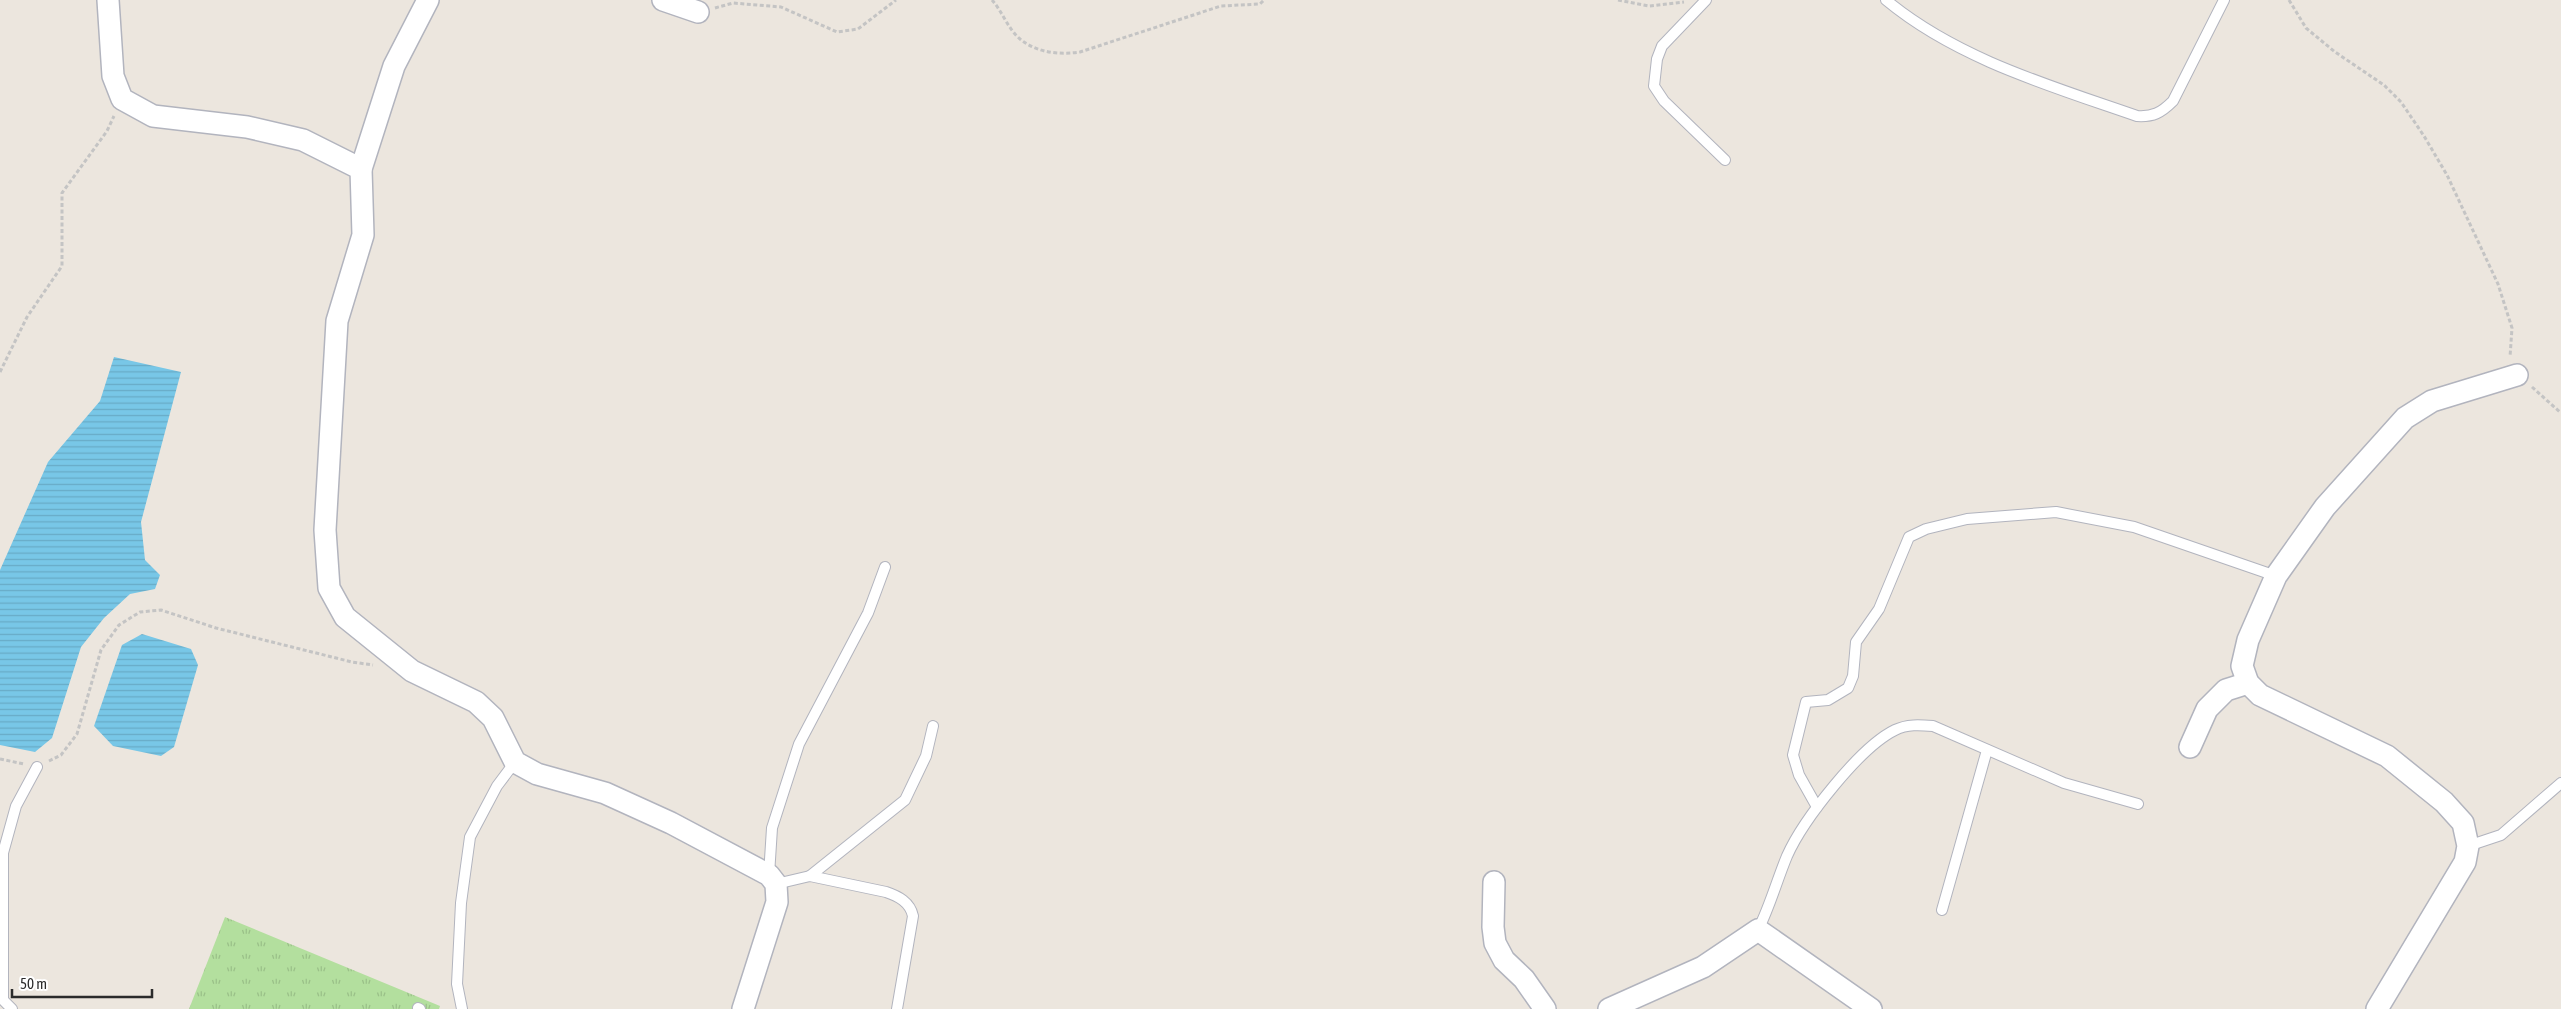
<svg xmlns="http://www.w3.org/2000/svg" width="2561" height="1009" viewBox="0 0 2561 1009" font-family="'Asap Condensed',sans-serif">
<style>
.grass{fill:url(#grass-tufts)}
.water{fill:url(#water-rules)}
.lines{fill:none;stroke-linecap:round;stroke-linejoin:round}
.service-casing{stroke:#b2b4be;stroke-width:12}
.minor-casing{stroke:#b2b4be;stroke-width:24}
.path{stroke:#c4c4c4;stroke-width:3;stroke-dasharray:4 2.5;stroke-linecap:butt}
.service{stroke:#fff;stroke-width:10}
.minor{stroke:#fff;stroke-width:21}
</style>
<defs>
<pattern id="grass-tufts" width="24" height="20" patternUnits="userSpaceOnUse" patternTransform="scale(1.25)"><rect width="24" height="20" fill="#b3df9e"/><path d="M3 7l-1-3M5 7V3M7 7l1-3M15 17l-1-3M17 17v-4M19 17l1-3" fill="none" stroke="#9ac088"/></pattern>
<pattern id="water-rules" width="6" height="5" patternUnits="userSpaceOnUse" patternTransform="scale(1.25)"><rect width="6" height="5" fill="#78c7e7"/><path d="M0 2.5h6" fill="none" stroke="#68abc6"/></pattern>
</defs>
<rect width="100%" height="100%" fill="#ece6de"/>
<!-- grass -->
<path class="grass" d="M225,917l215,89 -1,3h-250z"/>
<!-- water -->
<g class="water">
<path d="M114,357l67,15 -40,150 4,38 15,15 -5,14 -25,5 -26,24 -23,29 -29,91 -17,14 -35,-7v-175l48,-108 52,-61z"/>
<path d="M142,634l49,15 7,16 -24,82 -13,9 -48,-10 -19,-20 28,-81z"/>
</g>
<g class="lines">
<!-- service casing -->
<g class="service-casing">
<g id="service">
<path d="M1706,0l-44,46 -5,13 -3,27 10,15 61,59"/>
<path d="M1886,0c71,59 165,86 251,116 16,1 24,-3 36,-15l51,-101"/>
<path d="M1817,807l-18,-32 -6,-20 13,-53 22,-2 20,-12 5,-12 3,-34 23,-33 30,-72 17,-8 41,-10 89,-7 78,15 142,49"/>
<path d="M2468,846l33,-11 60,-52"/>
<path d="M769,875l3,-47 27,-84 69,-131 17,-46"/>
<path d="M810,876l95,-76 21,-44 7,-30"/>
<path d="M776,884l34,-8 76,16c12,4 24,10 27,24l-16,93"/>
<path d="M1942,910l45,-160"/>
<path d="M1758,930c12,-24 19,-50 29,-74 16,-36 73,-109 108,-126 12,-6 25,-5 38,-4l131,57 74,21"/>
<path d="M418,1008l2,1"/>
<path d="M12,1009l-9,-9v-147l13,-47 21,-39"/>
<path d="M462,1009l-5,-25 4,-81 9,-66 27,-51 18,-24"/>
</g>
</g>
<!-- minor casing -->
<g class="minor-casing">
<g id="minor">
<path d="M108,0l5,76 9,23 31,17 94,11 56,13 58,29 2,66 -26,86 -12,209 4,58 16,29 67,54 64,31 17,16 22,44 22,12 68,19 66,30 98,52 7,9 1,18 -34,107"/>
<path d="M663,0l35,12"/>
<path d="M361,169l33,-103 34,-66"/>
<path d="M2190,747l17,-38 19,-19 22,-7"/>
<path d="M1494,882l-1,45 2,16 9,17 20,19 21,30"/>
<path d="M1609,1009l94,-42 55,-37 113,79"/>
<path d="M2377,1009l88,-147 3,-16 -5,-23 -19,-21 -57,-46 -127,-61 -12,-12 -6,-17 6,-26 28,-64 49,-69 80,-89 27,-17 85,-26"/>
</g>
</g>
<!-- path -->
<g class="path">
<path d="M992,0c10,11 16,29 28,39 17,14 40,16 60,13l141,-46 39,-2 4,-4"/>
<path d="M1618,0l31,6 35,-4"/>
<path d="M2289,0l17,28 29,24 49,33 17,17 23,34 23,39 51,109 14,44 -2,29"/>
<path d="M715,8l18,-5 48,4 56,25 21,-3 38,-29"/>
<path d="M0,372l27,-55 35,-51v-73l45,-62 7,-15"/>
<path d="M2532,387l29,26"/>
<path d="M0,759l24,5"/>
<path d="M49,761l12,-6 16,-21 24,-84 18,-25 21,-13 21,-2 55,18 136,34 21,3"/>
</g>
<!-- service -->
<use href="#service" class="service"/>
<!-- minor -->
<use href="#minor" class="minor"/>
</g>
<!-- scale -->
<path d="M12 989v8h140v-8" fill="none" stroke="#2b2b2b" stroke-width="2.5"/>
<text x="20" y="989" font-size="15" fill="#2b2b2b" stroke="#ffffff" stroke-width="4" paint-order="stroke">50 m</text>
</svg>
